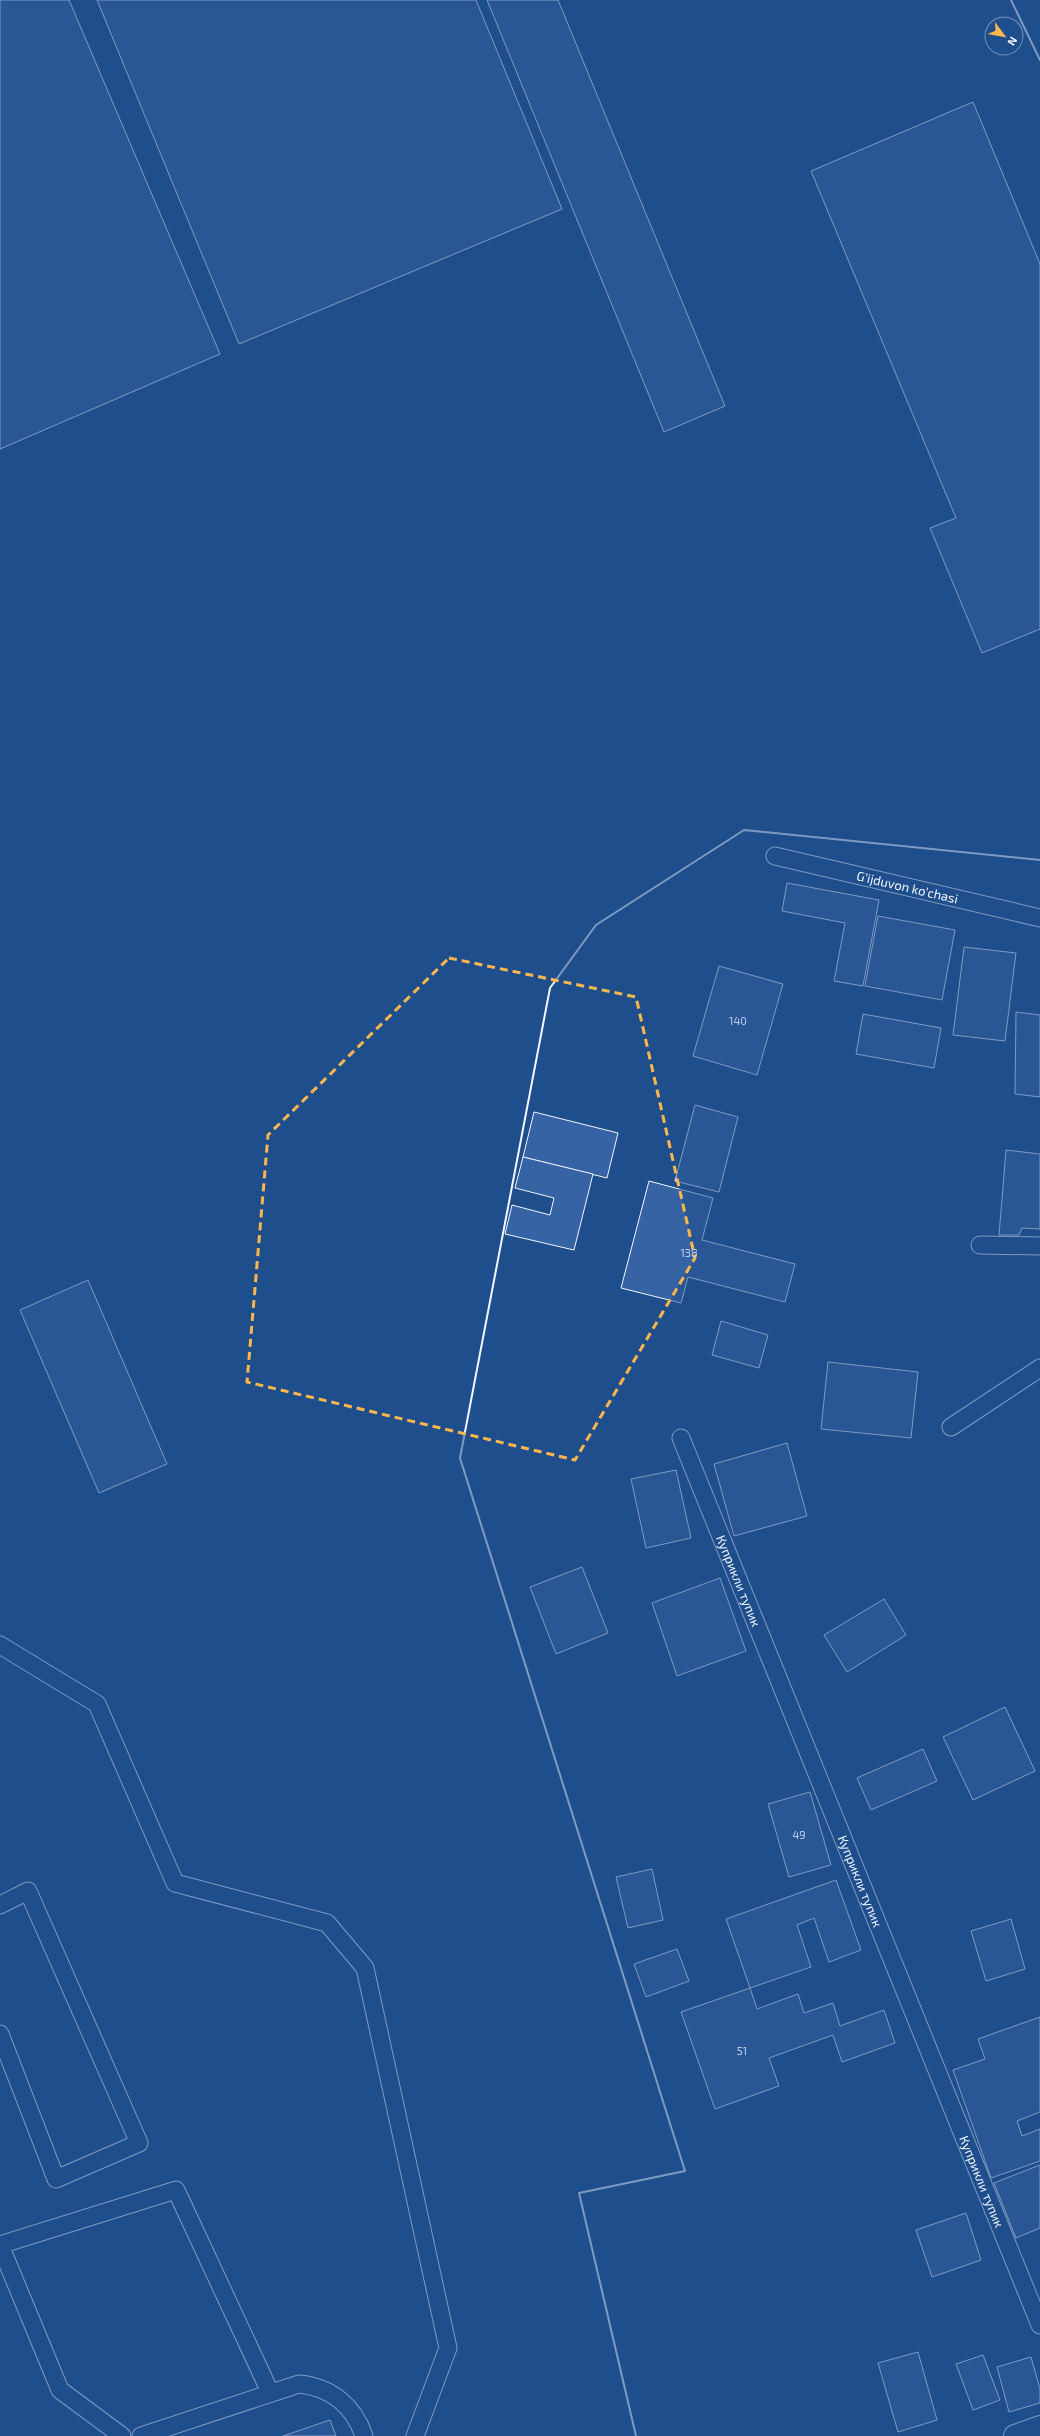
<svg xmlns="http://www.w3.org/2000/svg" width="1040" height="2436" viewBox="0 0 1040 2436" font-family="'Exo 2',sans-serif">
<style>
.building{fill:#3563a3;stroke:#f2f6ff}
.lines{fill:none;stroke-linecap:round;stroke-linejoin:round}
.service-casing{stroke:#f2f6ff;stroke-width:19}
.minor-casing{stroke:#f2f6ff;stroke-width:24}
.service{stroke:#1f4e8c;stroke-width:17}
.minor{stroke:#1f4e8c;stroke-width:22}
.wall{stroke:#f2f6ff;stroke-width:2}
.marked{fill:none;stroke:#ffb74d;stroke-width:3;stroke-dasharray:8 5;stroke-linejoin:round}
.labels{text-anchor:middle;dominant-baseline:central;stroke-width:3;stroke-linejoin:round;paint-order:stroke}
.number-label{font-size:11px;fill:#c3d1e8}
.street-label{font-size:13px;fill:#f2f6ff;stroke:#1f4e8c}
</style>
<rect width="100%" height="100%" fill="#1f4e8c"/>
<!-- building -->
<g class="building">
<path d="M0,0h69l151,354 -220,95z"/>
<path d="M97,0h379l86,209 -323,135z"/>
<path d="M487,0h71l167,406 -61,26z"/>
<path d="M973,102l67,162v365l-58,24 -52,-125 26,-10 -145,-347z"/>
<path d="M787,883l92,17 -16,86 -29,-5 11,-58 -63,-12z"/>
<path d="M878,916l77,14 -13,70 -77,-14z"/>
<path d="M964,947l52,6 -11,88 -52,-6z"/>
<path d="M719,966l64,18 -26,91 -64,-19z"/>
<path d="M1016,1012l24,3v82l-25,-3z"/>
<path d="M863,1014l78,14 -7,40 -78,-14z"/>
<path d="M695,1105l43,12 -19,75 -44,-11z"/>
<path d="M534,1112l84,21 -11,45 -84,-21z"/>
<path d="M1006,1150l34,4v75l-18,-1 -3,7h-20z"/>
<path d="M523,1157l70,17 -19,76 -69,-16 7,-29 38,10 4,-17 -39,-10z"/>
<path d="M649,1181l64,17 -11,42 93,24 -10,38 -97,-25 -7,26 -60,-15z"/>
<path d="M88,1280l79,184 -68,29 -79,-183z"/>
<path d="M721,1321l47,14 -9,33 -47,-13z"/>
<path d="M828,1362l90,10 -7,66 -90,-9z"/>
<path d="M787,1443l20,73 -73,20 -20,-72z"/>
<path d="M676,1470l15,68 -45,10 -15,-69z"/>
<path d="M582,1567l26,66 -52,21 -26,-67z"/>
<path d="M720,1578l26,73 -69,25 -25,-73z"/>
<path d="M884,1599l22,36 -59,37 -23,-37z"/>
<path d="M1005,1707l30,64 -62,29 -30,-63z"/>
<path d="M923,1749l14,32 -66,29 -14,-32z"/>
<path d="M810,1792l21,73 -42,12 -21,-73z"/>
<path d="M652,1869l11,51 -35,8 -12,-51z"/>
<path d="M836,1880l25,70 -32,12 -15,-44 -17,7 14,42 -61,21 -24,-69z"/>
<path d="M1011,1919l14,50 -39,12 -15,-50z"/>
<path d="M677,1949l12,32 -43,16 -12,-33z"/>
<path d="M750,1988l7,21 41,-15 6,19 29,-10 7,23 44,-16 11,33 -53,19 -9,-27 -64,23 10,28 -64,23 -34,-97z"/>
<path d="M1040,2017v95l-23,9 5,15 18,-7v32l-49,17 -38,-108 32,-11 -7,-20z"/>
<path d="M1040,2165v63l-24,10 -22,-55z"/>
<path d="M966,2213l15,47 -49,17 -16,-47z"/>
<path d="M918,2352l19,68 -39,12 -20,-69z"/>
<path d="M983,2355l17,45 -27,10 -17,-46z"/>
<path d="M1031,2357l9,32v14l-31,9 -12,-45z"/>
<path d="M330,2420l6,16h-53z"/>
</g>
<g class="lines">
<!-- service casing -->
<g class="service-casing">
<g id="service">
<path id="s1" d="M775,856l265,62"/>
<path d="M980,1245l60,1"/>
<path d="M951,1427l89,-59"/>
<path id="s2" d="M681,1438l359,887"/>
<path d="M0,1645l97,59 78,179 152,40 38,45 83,380 -33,88"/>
<path d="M0,1905l28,-14 111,252 -83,36 -56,-145"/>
<path d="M0,2245l176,-55 94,202"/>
<path d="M0,2245l60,145 62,46"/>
<path d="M141,2436l158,-52c32,3 55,22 65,52"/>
</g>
</g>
<!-- minor casing -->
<g class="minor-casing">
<path id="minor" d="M1015,2436l25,-9"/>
</g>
<!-- service -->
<use href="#service" class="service"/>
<!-- minor -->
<use href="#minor" class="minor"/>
<!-- wall -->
<g class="wall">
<path d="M1011,0l29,60"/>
<path d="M636,2436l-57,-243 106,-22 -225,-713 90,-470 46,-63 148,-95 296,30"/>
</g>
</g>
<!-- marked area -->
<path d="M0 0H1040V2436H0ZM449,958l187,39 59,261 -120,202 -328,-78 21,-247z" fill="#1f4e8c" fill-opacity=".55" fill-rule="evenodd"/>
<path class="marked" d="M449,958l187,39 59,261 -120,202 -328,-78 21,-247z"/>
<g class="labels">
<!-- number labels -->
<g class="number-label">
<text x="738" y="1020">140</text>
<text x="689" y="1252">138</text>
<text x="799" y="1834">49</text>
<text x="742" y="2050">51</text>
</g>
<!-- street labels -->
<g class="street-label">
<text stroke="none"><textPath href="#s1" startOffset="136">G'ijduvon ko'chasi</textPath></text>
<text stroke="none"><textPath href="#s2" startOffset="154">Куприкли тупик</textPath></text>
<text stroke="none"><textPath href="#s2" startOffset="478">Куприкли тупик</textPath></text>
<text stroke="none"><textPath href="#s2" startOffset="802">Куприкли тупик</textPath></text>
</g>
</g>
<!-- north arrow -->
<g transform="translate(1004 36) rotate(122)"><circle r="19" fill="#1f4e8c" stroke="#7391ba"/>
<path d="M0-3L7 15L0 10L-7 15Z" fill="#ffb74d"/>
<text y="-6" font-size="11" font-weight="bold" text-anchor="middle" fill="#f2f6ff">N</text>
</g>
</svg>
